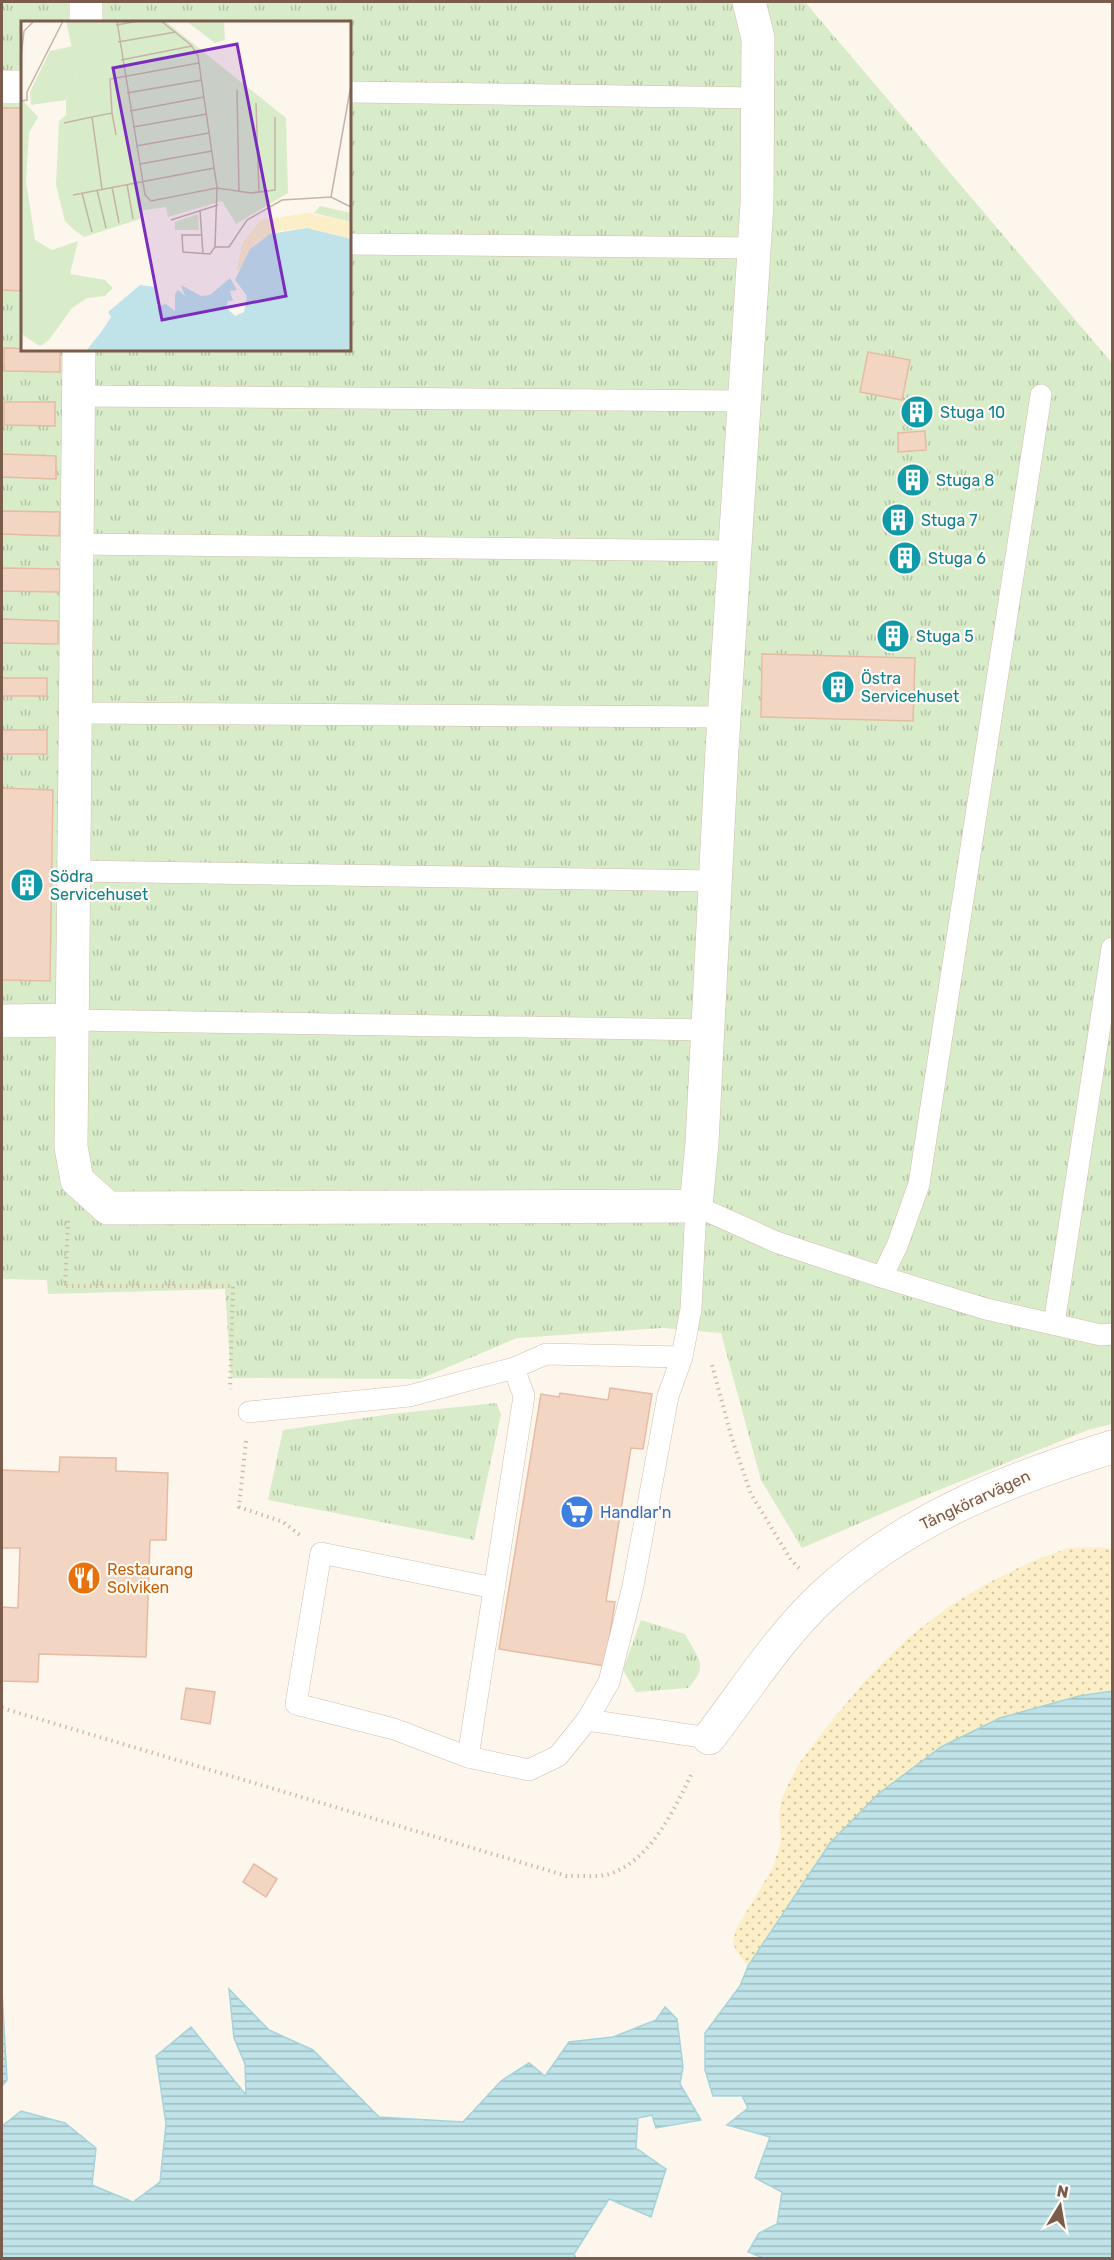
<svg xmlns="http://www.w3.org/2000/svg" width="1114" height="2260" viewBox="0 0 1114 2260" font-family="Rubik,sans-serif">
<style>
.grass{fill:url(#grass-tufts);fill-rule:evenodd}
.sand{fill:url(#sand-dots)}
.water{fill:url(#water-rules);stroke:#a5d3da;stroke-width:1.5}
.building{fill:#f3d5c3;stroke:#e6bba3;stroke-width:1.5}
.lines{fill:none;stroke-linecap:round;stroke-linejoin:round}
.lane-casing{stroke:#d1beb0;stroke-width:22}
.street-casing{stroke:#d1beb0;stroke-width:34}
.path{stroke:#d9b8a5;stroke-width:4;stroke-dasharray:1.5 4.5;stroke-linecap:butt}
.lane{stroke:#fff;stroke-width:21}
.street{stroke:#fff;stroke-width:33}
.labels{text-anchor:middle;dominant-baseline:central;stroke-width:4.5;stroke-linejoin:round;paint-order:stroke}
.culture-label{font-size:16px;fill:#0d838f;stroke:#fffaf3;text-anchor:start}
.street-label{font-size:16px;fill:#7a5c4d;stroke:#fffaf3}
.shop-label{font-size:16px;fill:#366cbe;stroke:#fffaf3;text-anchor:start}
.food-label{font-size:16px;fill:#c56008;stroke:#fffaf3;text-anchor:start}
.inset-road{fill:none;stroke:#c5b3a7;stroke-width:1.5}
.view{fill:#7b2cbf;fill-opacity:0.15;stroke:#7b2cbf;stroke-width:3}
.inset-edge{fill:none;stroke:#7a5c4d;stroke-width:3}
</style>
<defs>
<pattern id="grass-tufts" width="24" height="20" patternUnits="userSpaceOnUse" patternTransform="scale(1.5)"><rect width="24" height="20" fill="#d8ecc9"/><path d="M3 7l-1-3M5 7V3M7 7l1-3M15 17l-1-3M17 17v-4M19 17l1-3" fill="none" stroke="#b4c2a5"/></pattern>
<pattern id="sand-dots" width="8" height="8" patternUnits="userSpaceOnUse" patternTransform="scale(1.5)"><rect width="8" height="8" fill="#fcefc7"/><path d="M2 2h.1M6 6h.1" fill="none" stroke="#d1c5a4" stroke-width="1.8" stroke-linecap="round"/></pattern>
<pattern id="water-rules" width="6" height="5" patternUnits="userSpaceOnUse" patternTransform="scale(1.5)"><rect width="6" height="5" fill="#bfe3e8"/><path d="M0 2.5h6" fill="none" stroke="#a0bbbe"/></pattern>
</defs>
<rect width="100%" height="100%" fill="#fdf6ec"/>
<!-- grass -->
<g class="grass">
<path d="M2,2h803l307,361v1061l-24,6 -184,74 -102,44 -41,-68 -40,-147 -59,-5 -145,10 -97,41 -189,-1 -6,-89 -177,5 -1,-14 -45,-1zM22,22h328v328h-328z"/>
<path d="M496,1403l5,11 -27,126 -206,-40 15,-70 108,-16z"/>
<path d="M641,1620l44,14c13,25 25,31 3,54l-52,4 -13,-22z"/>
</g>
<!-- sand -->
<path class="sand" d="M1099,1547l13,2v142l-33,5 -249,147 -82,123 -12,-15 -3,-9 3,-13 36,-60 9,-27 -2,-29 3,-15 6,-13 10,-20 30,-40 38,-45 41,-41 41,-32 38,-23 42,-21 40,-15z"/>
<!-- water -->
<g class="water">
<path d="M1112,1691v567h-349l-15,-6 11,-19 18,-9 5,-32 -27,-14 15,-41 -43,-12 21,-17 -6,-12h-29l-8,-26v-37l35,-47 8,-20 82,-123 48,-49 63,-47 59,-29 79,-22z"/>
<path d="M229,1989l40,41 44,20 66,67 84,5 38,-41 28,-18 16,13 24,-34 44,-5 43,-17 9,-13 12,12 6,48 -3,17 21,36 -45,8 -4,-13 -14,3 -2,30 30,21 -15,48 -42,-18 -35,55 2,4h-574v-132l19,-15 44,12 31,25 -4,37 41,17 27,-20 6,-58 -10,-68 35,-29 55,68 -1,-31 -11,-26z"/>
<path d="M2,1991l5,89 -5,6z"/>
</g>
<!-- building -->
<g class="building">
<path d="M2,108h20v183l-20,-1z"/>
<path d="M4,348l56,2v22l-56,-1z"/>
<path d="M868,352l42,8 -8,40 -42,-8z"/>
<path d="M928,400l4,18 -27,7 -4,-19z"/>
<path d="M4,402h51v24l-51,-1z"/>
<path d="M925,431l1,19 -28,2v-19z"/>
<path d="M2,454l54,2v23l-54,-2z"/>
<path d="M927,470l1,18 -28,2 -1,-19z"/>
<path d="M911,510l1,18 -28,2v-19z"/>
<path d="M2,511l58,1 -1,24 -57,-2z"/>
<path d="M893,546l27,4 -3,19 -27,-4z"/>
<path d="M2,568l58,1v23l-58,-1z"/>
<path d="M2,619l56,2v23l-56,-1z"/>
<path d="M884,622l26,11 -8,17 -25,-11z"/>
<path d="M762,654l153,4 -2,63 -152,-4z"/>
<rect x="2" y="678" width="45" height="18"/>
<rect x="2" y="730" width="45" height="24"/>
<path d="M2,788l51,2 -3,191 -48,-1z"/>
<path d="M610,1388l42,6 -9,55 -12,-1 -25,153 9,1 -10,64 -106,-17 42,-255 18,3 1,-4 48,7z"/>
<path d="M60,1457l56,1v13l52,2 -2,67h-16l-4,117 -107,-3 -1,28 -36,-1v-74l16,1 2,-60h-18v-78l57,2z"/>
<path d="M186,1688l29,4 -5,32 -29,-5z"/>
<path d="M254,1864l23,15 -11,18 -23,-15z"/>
</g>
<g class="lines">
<!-- lane casing -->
<g class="lane-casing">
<g id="lane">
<path d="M350,92l407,6"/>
<path d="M350,244l404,4"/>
<path d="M78,396l667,5"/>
<path d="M76,544l659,7"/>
<path d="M74,713l650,4"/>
<path d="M73,871l642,10"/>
<path d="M72,1020l636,10"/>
<path d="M882,1277l15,-31 22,-62 122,-789"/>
<path d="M1054,1324l58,-376"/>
<path d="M249,1412l160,-16 105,-28 32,-14 136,3"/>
<path d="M494,1588l-173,-35 -25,151 98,25 74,28 61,13 29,-14 29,-36 22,-38 24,-96 35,-190 14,-39 9,-48 5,-103 80,36 106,35 104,32 115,26 11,-1"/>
<path d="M587,1720l122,18"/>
<path d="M468,1757l56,-361 -10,-28"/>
</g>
</g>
<!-- street casing -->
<g class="street-casing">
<g id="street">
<path d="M86,22v-20"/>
<path d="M2,87h20"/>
<path d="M79,350l-8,797 6,33 31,28 588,-2 6,-63 20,-394 35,-545 1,-166 -9,-36"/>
<path d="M2,1021l70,-1"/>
<path d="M709,1738c36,-47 71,-102 114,-142 82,-76 185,-117 289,-149"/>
</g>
</g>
<!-- path -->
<g class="path">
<path d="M68,1221l-3,65h168l-3,101 1,2"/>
<path d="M712,1365l20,74 19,55 40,66 8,8"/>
<path d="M246,1441l-7,66 44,15 17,13"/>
<path d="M2,1708l565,168c12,-1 30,2 42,-2 42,-13 66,-66 84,-103"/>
</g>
<!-- lane -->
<use href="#lane" class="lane"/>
<!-- street -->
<use href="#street" class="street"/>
</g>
<!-- icons -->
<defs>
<g id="building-disc" transform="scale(1.725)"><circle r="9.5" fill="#0f9aa8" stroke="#fffaf3"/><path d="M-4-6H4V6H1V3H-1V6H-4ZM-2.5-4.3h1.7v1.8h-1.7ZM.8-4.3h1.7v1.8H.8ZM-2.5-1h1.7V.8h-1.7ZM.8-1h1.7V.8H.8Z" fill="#fff"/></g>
<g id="supermarket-disc" transform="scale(1.725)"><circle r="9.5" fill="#3f7fe0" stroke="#fffaf3"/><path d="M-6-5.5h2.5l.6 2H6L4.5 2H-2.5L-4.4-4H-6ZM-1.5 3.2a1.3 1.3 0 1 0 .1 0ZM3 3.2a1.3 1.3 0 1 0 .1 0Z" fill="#fff"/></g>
<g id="restaurant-disc" transform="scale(1.725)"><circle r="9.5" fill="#e8710a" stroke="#fffaf3"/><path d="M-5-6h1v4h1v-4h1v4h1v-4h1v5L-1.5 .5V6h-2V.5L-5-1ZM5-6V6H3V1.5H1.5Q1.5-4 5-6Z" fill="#fff"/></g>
</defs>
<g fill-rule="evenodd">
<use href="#building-disc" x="917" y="412"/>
<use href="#building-disc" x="913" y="480"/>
<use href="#building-disc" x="898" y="520"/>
<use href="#building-disc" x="905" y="558"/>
<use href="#building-disc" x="893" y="636"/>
<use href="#building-disc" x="838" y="687"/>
<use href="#building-disc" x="27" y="885"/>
<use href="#supermarket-disc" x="577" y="1512"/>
<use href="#restaurant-disc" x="84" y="1578"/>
</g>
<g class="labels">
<!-- culture labels -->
<g class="culture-label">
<text x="940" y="412">Stuga 10</text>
<text x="936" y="480">Stuga 8</text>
<text x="921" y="520">Stuga 7</text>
<text x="928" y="558">Stuga 6</text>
<text x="916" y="636">Stuga 5</text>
<text x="861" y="678">Östra<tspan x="861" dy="18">Servicehuset</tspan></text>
<text x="50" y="876">Södra<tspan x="50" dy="18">Servicehuset</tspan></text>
</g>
<!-- street labels -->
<g class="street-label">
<text transform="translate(975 1500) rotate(-25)">Tångkörarvägen</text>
</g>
<!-- shop labels -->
<g class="shop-label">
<text x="600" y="1512">Handlar'n</text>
</g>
<!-- food labels -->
<g class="food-label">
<text x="107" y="1569">Restaurang<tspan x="107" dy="18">Solviken</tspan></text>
</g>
</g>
<!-- overview -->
<g transform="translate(21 21)">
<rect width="330" height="330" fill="#fdf6ec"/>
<path d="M45,0h99l121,97 2,75 -52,31 -14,-23 -54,16 -2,-10 -27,4 1,8 -56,18 -11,-8 -8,-8 -9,-36 3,-64 7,-6v-15l12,-25zM165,0h38l1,19 -10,3zM299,185l31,7v9l-37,-9zM177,193l1,16h-24v-8z" fill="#d8ecc9"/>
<path d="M0,78l17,18 -9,16 -3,48 9,59 17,10 26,-9 -8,33 35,6 8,8 -8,8 -18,2 -15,10 -23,32 -9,6 -19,-12z" fill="#d8ecc9"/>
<path d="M287,192l43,9v17l-44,-11 -29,3 -23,12 -16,28 -2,-2 5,-26 19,-23z" fill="#fcefc7"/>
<path d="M53,25l4,29 -12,25 -35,5 -1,-13 20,-41z" fill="#d8ecc9"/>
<path d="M286,207l44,11v112h-265l16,-20 9,-14 -3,-5 32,-27 15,2 4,13 -3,6 10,-2 9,7v-17l3,-4 7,6 -4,-11 20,11 9,-1 20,-17 7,12 -7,1 3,10h-5l-2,6 9,9 9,-4 3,-16 -12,-16 15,-31 20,-15z" fill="#bfe3e8"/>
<path class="inset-road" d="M96,0l28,174 6,6 66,-13 -19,-132 -7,-11 -30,-24M95,4l23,-4M97,21l58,-10M0,36l3,-26 10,-10M100,39l71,-14M216,69l2,102M106,72l75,-13M0,80l6,-1v-8l36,-71M235,82l3,90M109,90l74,-14M91,92l4,22M43,102l28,-6M112,106l74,-13M115,125l73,-13M119,143l72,-13M106,163l6,35M91,166l7,36M81,168l-10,-72 20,-4 -2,-34 89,-16M76,169l9,38M61,172l10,39M52,174l141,-27M310,176l20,-112M179,189l3,44M150,199l47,-15M181,214h-20l1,17 27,2 5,-7 2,-59 34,5 24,-3v-73M194,226h14l18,-27 35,-20 49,-3 20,10"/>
<path class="view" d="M216,23l49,252 -124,24 -49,-252z"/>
<rect width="330" height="330" class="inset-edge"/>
</g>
<!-- border -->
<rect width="1114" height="2260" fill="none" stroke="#7a5c4d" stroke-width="6"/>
<!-- north arrow -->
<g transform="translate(1060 2206) rotate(11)" stroke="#fffaf3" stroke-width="4.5" paint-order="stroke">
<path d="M0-4.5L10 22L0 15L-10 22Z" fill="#7a5c4d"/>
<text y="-9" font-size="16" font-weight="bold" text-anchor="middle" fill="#7a5c4d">N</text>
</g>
</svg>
